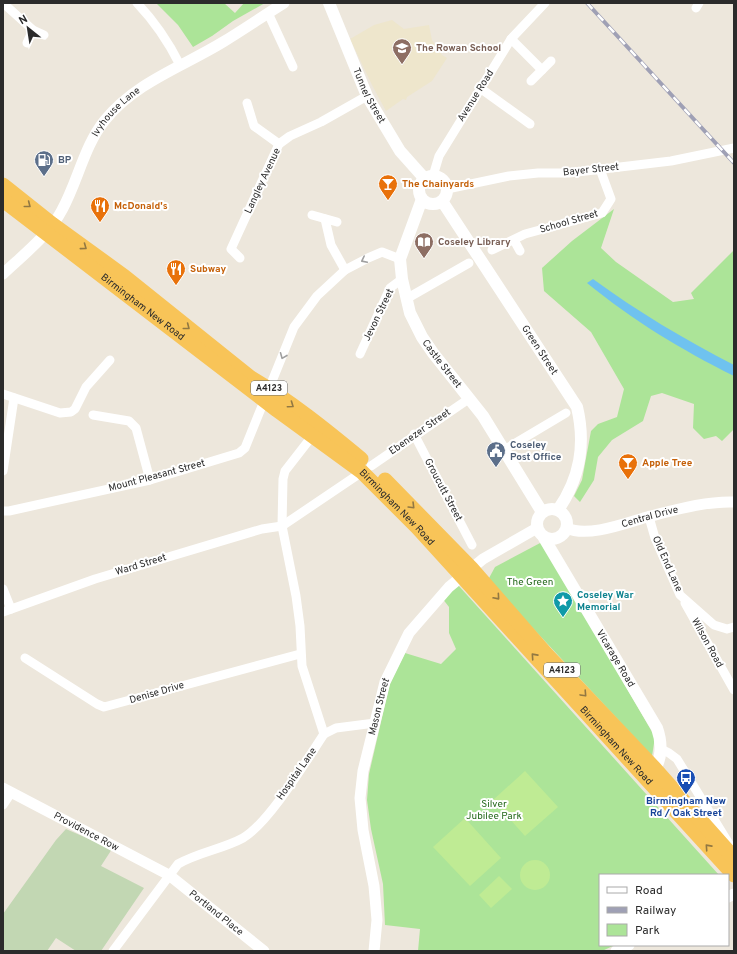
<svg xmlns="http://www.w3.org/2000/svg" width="737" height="954" viewBox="0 0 737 954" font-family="Overpass,sans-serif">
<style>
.education{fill:#eee6cc}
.green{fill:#ace498}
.cemetery{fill:#c2d7b3}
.pitch{fill:#bfeb94}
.water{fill:#6fc2ef}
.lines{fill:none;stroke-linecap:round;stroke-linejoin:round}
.minor{stroke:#fff;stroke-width:9}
.tertiary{stroke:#fff;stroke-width:11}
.secondary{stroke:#fff;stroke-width:12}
.trunk{stroke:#f8c458;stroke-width:15}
.rail-casing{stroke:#9fa0b5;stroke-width:4}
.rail{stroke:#fff;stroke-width:2.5;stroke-dasharray:8;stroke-linecap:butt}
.oneway{stroke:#927842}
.oneway2{stroke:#a0a0a0}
.labels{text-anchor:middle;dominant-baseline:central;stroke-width:4;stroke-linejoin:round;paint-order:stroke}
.shield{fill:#fff;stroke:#6b6b6b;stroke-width:1}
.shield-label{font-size:9px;font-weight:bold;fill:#2b2b2b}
.education-label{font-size:10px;font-weight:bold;fill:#785e54;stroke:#fff;text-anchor:start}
.street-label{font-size:10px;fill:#2b2b2b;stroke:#fff}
.service-label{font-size:10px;font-weight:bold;fill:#4e5e75;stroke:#fff;text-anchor:start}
.food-label{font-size:10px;font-weight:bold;fill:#c56008;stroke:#fff;text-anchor:start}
.park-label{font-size:10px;fill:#23681a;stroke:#fff}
.culture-label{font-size:10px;font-weight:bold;fill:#0d838f;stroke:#fff;text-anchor:start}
.transit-label{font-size:10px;font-weight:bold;fill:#164399;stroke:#fff}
</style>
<rect width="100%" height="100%" fill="#ede7dc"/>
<!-- education -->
<path class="education" d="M392,20l12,9 25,-4 3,15 10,15 5,3 -15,23 -25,16 -1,3 -3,-1 -17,12 -13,-24 -23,-48 24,-14z"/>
<!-- green -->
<g class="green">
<path d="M156,3h68l11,10 9,-10h21l-32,18 -21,15 -19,11 -15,-22z"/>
<path d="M614,209l-13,39 15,14 57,40 21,-3 -3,-6 43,-43v179l-12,12 -6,-5 -12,3 -11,-11 1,-24 -32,-11 -11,3 -8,25 -31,19 -14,17 -4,23 -14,22 -6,-6 8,-16 9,-49 7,-7 19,-7 7,-28 -33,-57 -47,-41 -2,-23 30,-27z"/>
<path d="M542,542l113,195 -3,19 -164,-176 7,-13z"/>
<path d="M458,585l261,290h-119v70h15l-13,6h-184l2,-22 -35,-4 -2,-41 -12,-55 -4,-29 2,-26 21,-91 15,-30 36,11 15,-15 -7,-16v-26l-7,-9z"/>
</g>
<!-- cemetery -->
<path class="cemetery" d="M66,829l46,20 -11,17 43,22 -43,63h-25l-20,-13 -9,13h-41l-3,-2v-35l53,-74z"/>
<!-- pitch -->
<g class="pitch">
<path d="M525,771l33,36 -33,29 -32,-36z"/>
<path d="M465,818l36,40 -31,28 -37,-39z"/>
<circle cx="535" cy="875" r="15"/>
<path d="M499,876l13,13 -21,19 -12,-13z"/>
</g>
<!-- water -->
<path class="water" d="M593,279c45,33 91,60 141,86v11c-54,-27 -100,-55 -147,-93z"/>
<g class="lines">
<!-- minor -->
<g class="minor">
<path d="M3,3l30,27 11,5"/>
<path d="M137,3c18,19 31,38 43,62"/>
<path d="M696,8l3,-5"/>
<path d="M268,13l25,54"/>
<path d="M511,39l31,31"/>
<path d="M27,43l6,-13"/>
<path d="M531,81l20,-20"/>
<path d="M480,88l50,36"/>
<path d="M247,103l7,23 25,18"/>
<path d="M433,176l6,-20 72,-117 34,-36"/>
<path d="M447,189l62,-13 29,-3h31l102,-12 63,-13"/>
<path d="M312,215l25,7"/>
<path d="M325,219l6,26 14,25"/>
<path d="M514,240l6,11"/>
<path d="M492,250l33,-16 77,-21 9,-14 -11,-30"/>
<path d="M240,258l-9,-9 48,-105 11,-8 31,-14 46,-26"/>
<path d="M406,299l63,-36"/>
<path d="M360,354l30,-66 12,-9"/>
<path d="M3,394l57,19 11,-1 4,-3 11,-22 24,-27"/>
<path d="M93,415l36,6 7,7 14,52"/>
<path d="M414,434l58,111"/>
<path d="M504,450l62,-37"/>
<path d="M371,466l99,-68"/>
<path d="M3,471l11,-73"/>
<path d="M3,511h6l141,-31 89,-27 6,-5 49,-121 23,-31 28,-26 23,-12 14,-6 18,7"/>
<path d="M649,517l6,21 25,57 34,30 13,4 7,-2"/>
<path d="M3,589l8,20"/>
<path d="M685,603l49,87"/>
<path d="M3,612l92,-33 167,-50 20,-3 80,-54"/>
<path d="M25,658l72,46 7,3 196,-53"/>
<path d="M324,734l12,-6 39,-5"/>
<path d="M661,749l8,4 8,6 54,88"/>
<path d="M3,805l8,-12"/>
<path d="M113,951l65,-87c21,-12 45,-15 65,-26 26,-15 63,-77 81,-104l-22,-68 -2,-40 -4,-30 -14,-70 1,-47 2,-8 28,-36"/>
</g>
<!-- tertiary -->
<g class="tertiary">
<path id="s1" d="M3,274c20,-19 46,-39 59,-64 16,-29 22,-64 43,-90 31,-38 77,-53 118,-78 20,-12 40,-26 61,-39"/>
<path id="s2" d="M567,528c20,10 59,-5 80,-11 28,-7 58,-16 87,-15"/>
<path id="s3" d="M3,788l166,87 95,76"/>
<path d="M728,897l6,-3"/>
<path id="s4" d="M374,951l3,-31 -3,-34 -11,-56 -3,-32 3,-27 22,-89 24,-49 40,-46 34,-28 54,-31"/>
<path d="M616,951l13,-6"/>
</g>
<!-- secondary -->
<g class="secondary">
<path id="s5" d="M329,3l38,93 33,55 25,28"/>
<circle cx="433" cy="190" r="14"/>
<path id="s6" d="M422,199l-22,60 2,20 8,34 12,24 11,16 50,63 59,96"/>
<path id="s7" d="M442,201l135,206c9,38 3,71 -19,103"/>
<circle cx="552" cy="524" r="15"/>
<path id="s8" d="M544,538l113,190c5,14 6,34 -6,45"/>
</g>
<!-- trunk -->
<g class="trunk">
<path d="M3,185l49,39 73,53 126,101c39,23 75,52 110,81"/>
<path id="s9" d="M3,200l274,210 85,62 55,55 317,348"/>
<path d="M385,480l86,88 75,86 109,115 79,89"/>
</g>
<!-- rail casing -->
<g class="rail-casing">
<path id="rail" d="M587,3l147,160"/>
</g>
<!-- rail -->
<use href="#rail" class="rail"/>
</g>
<!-- one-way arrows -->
<defs><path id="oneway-chevron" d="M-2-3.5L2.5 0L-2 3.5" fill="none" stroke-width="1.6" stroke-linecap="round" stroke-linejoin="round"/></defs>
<g class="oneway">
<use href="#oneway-chevron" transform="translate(28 205) rotate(38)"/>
<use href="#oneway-chevron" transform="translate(84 247) rotate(36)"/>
<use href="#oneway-chevron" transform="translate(187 327) rotate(38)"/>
<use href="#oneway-chevron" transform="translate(291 405) rotate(35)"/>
<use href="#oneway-chevron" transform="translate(412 506) rotate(45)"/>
<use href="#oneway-chevron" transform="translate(497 597) rotate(49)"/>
<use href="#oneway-chevron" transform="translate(534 656) rotate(-132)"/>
<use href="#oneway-chevron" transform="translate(584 694) rotate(47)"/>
<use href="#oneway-chevron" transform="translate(708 847) rotate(-132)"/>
</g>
<g class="oneway2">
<use href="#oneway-chevron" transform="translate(364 260) rotate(153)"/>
<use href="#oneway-chevron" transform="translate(283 356) rotate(112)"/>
</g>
<!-- icons -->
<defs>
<g id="school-pin" transform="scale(1)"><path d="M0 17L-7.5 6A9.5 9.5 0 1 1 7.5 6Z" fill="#8d6e63" stroke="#fff"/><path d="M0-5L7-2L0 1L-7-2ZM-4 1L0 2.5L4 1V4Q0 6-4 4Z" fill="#fff"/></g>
<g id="fuel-pin" transform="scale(1)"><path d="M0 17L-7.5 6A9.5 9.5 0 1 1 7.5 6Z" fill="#5c6f8a" stroke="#fff"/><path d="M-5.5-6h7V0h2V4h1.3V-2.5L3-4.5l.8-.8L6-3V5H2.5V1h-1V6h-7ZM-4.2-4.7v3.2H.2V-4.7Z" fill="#fff"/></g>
<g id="bar-pin" transform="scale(1)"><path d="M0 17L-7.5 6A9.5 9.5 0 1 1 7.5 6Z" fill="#e8710a" stroke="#fff"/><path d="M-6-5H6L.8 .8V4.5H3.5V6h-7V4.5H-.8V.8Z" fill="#fff"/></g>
<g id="restaurant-pin" transform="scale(1)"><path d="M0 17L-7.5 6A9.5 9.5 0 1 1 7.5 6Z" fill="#e8710a" stroke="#fff"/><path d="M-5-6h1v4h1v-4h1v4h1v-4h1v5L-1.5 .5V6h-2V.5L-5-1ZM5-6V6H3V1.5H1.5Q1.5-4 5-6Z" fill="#fff"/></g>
<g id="library-pin" transform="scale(1)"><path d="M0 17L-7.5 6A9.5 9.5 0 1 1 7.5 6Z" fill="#8d6e63" stroke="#fff"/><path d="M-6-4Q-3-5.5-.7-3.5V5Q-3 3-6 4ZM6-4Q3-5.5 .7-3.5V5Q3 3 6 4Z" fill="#fff"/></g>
<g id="civic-pin" transform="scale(1)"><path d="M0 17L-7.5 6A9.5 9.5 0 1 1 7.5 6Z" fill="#5c6f8a" stroke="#fff"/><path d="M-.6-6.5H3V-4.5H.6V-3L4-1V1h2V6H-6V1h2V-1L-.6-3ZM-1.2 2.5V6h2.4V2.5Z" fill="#fff"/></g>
<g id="sight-pin" transform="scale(1)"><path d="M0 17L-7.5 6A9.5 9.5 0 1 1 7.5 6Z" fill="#0f9aa8" stroke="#fff"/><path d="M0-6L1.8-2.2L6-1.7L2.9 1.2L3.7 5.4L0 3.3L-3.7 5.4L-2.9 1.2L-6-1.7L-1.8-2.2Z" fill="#fff"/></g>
<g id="bus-pin" transform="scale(1)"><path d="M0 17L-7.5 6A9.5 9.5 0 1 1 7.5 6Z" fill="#1a4fb4" stroke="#fff"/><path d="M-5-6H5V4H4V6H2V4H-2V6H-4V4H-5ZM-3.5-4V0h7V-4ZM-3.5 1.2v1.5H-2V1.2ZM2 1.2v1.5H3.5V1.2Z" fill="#fff"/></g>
</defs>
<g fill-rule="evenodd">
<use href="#school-pin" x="402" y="48"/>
<use href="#fuel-pin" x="44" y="160"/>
<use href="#bar-pin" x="388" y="184"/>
<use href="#restaurant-pin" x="100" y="206"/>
<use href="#library-pin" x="424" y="242"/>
<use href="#restaurant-pin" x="176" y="269"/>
<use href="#civic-pin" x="496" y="451"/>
<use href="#bar-pin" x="628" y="463"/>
<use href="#sight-pin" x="563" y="601"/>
<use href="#bus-pin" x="686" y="778"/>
</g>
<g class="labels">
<!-- shield labels -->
<g class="shield">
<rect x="251" y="381" width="36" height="14" rx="3"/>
<rect x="544" y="663" width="36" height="14" rx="3"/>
</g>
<g class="shield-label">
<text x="269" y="388">A4123</text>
<text x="562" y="670">A4123</text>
</g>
<!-- education labels -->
<g class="education-label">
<text x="416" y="48">The Rowan School</text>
<text x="438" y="242">Coseley Library</text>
</g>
<!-- street labels -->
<g class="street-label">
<text stroke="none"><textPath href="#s5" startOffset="101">Tunnel Street</textPath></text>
<text transform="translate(476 96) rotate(-58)">Avenue Road</text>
<text stroke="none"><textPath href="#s1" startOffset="201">Ivyhouse Lane</textPath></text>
<text transform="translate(591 170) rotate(-6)">Bayer Street</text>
<text transform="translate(263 181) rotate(-65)">Langley Avenue</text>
<text transform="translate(569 222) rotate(-16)">School Street</text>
<text stroke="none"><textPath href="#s9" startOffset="176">Birmingham New Road</textPath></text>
<text transform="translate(379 315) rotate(-64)">Jevon Street</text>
<text stroke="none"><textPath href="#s7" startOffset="178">Green Street</textPath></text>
<text stroke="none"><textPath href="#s6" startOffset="179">Castle Street</textPath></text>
<text transform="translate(420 432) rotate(-35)">Ebenezer Street</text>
<text transform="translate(157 476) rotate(-15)">Mount Pleasant Street</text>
<text transform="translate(443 490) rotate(62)">Groucutt Street</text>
<text stroke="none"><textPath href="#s9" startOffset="500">Birmingham New Road</textPath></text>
<text stroke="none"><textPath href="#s2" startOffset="85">Central Drive</textPath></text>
<text transform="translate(667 564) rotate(66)">Old End Lane</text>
<text transform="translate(141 565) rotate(-17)">Ward Street</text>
<text transform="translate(707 643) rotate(61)">Wilson Road</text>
<text stroke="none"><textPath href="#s8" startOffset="140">Vicarage Road</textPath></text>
<text transform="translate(157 693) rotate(-16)">Denise Drive</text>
<text stroke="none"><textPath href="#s4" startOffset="248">Mason Street</textPath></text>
<text stroke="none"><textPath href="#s9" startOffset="824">Birmingham New Road</textPath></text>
<text transform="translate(297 774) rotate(-55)">Hospital Lane</text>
<text stroke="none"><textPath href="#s3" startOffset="94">Providence Row</textPath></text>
<text stroke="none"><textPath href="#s3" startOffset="248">Portland Place</textPath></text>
</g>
<!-- service labels -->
<g class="service-label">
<text x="58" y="160">BP</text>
<text x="510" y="445">Coseley<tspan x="510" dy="12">Post Office</tspan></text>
</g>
<!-- food labels -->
<g class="food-label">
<text x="402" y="184">The Chainyards</text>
<text x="114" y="206">McDonald's</text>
<text x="190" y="269">Subway</text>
<text x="642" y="463">Apple Tree</text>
</g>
<!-- park labels -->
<g class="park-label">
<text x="530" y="582">The Green</text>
<text x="494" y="804">Silver<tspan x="494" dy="12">Jubilee Park</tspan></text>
</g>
<!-- culture labels -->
<g class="culture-label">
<text x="577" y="595">Coseley War<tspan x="577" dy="12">Memorial</tspan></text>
</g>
<!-- transit labels -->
<g class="transit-label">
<text x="686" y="801">Birmingham New<tspan x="686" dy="12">Rd / Oak Street</tspan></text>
</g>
</g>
<!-- border -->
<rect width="737" height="954" fill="none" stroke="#2b2b2b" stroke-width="8"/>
<!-- legend -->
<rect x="599" y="874" width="130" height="72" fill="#ffffff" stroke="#aaaaaa"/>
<rect x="607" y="887" width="20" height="6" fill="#ffffff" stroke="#aaaaaa"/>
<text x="635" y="894" font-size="12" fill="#2b2b2b">Road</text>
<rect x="607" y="907" width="20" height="6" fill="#9fa0b5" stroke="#aaaaaa"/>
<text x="635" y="914" font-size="12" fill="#2b2b2b">Railway</text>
<rect x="607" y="924" width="20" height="12" fill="#ace498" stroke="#aaaaaa"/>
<text x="635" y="934" font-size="12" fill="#2b2b2b">Park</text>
<!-- north arrow -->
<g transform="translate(28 28) rotate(330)" stroke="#ffffff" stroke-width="3" paint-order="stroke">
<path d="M0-3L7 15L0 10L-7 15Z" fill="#2b2b2b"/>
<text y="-6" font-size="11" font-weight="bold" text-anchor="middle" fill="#2b2b2b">N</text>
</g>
</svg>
